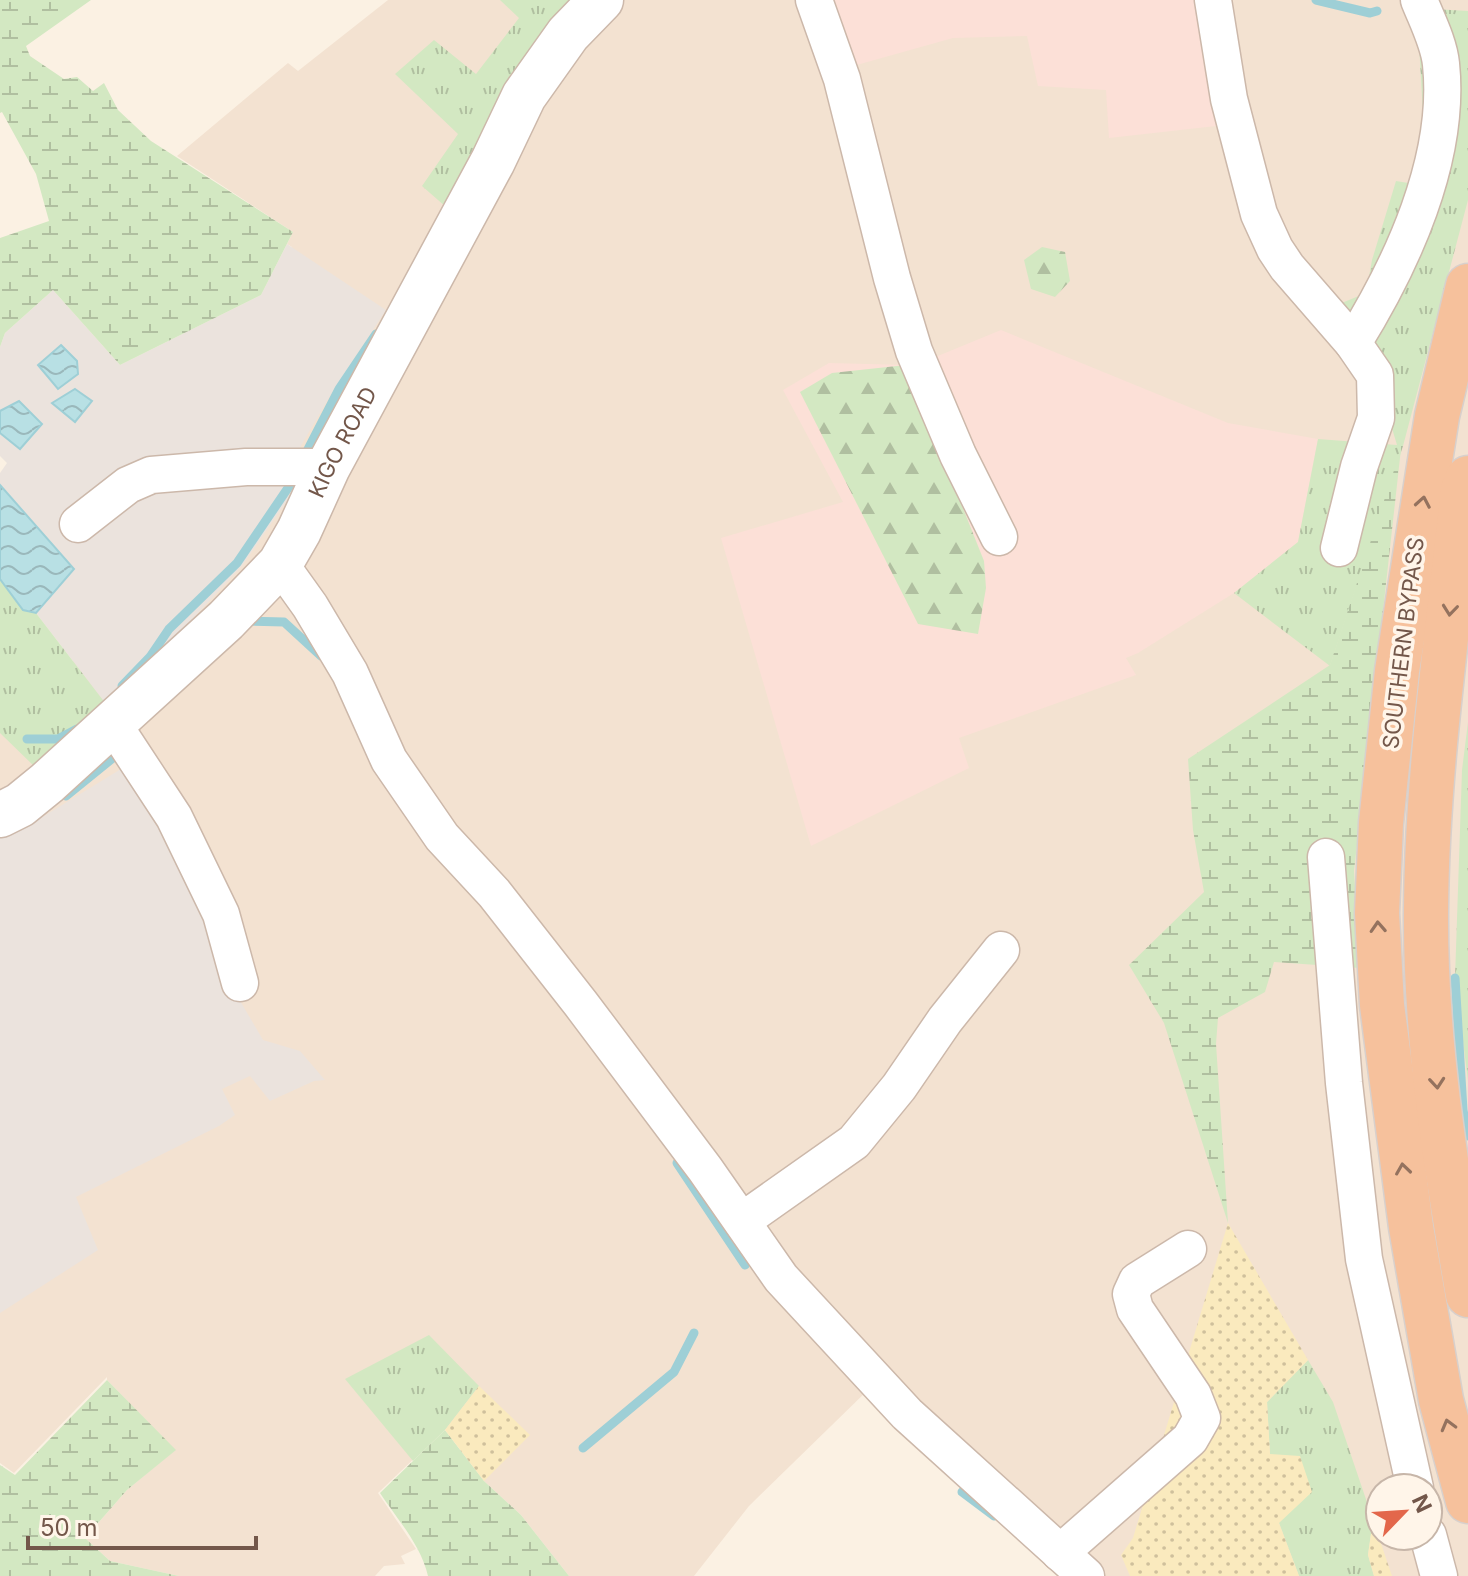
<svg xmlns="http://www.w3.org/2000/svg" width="1468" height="1576" viewBox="0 0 1468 1576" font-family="Inter,sans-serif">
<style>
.residential{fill:#f3e2d1;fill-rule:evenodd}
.commercial{fill:#fce0d7}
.industrial{fill:#ebe3dd}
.grass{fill:url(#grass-tufts)}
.forest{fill:url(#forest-firs)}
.wetland{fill:url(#wetland-marsh)}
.sand{fill:url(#sand-dots)}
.water{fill:url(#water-waves);stroke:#9ecfd6;stroke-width:2}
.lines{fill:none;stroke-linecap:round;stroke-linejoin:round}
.stream{stroke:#9ecfd6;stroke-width:9}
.minor-casing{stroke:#ccb8aa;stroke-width:39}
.tertiary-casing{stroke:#ccb8aa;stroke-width:47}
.trunk-casing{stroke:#d8d0cc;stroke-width:47}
.minor{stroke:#fff;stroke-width:36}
.tertiary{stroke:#fff;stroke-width:44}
.trunk{stroke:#f6c19c;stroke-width:44}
.oneway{stroke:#94725e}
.labels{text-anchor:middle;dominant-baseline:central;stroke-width:7;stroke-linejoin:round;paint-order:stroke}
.street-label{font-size:22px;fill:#73574a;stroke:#fff5e9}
</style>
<defs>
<pattern id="grass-tufts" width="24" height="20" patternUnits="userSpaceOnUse" patternTransform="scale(2)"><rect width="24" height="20" fill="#d3e8c2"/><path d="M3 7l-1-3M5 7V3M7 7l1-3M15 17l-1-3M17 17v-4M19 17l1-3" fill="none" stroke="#b0bfa0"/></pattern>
<pattern id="forest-firs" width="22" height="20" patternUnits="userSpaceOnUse" patternTransform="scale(2)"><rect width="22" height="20" fill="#d3e8c2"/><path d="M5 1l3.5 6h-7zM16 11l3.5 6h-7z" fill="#b0bfa0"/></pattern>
<pattern id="wetland-marsh" width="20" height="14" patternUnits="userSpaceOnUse" patternTransform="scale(2)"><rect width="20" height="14" fill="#d3e8c2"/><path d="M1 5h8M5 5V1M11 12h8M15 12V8" fill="none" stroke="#b0bfa0"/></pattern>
<pattern id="sand-dots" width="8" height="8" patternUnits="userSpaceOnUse" patternTransform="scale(2)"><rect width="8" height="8" fill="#faeabe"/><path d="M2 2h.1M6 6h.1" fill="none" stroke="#cfc09c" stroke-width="1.8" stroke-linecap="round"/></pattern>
<pattern id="water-waves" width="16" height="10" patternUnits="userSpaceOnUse" patternTransform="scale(2)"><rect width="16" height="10" fill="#b8e0e4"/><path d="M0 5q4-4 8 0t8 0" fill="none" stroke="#9ab8bb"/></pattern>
</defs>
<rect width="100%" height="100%" fill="#fbf1e3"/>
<!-- residential -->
<path class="residential" d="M388,0h1080v1576h-383l-215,-188 -121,118 -55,70h-125l-48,-61 -37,-34 -39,-52 -67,64 38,56 -15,7 4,8 -21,2 -9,10h-196l-69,-15 -25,-23 42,-48 48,-40 -68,-70v-3l-93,96 -14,-10v-750l75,-53 1,-92 186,-268 30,-53 -5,-3 6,-12 -116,-76 111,-93 10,8zM1380,1488h48v48h-48z"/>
<!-- commercial -->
<g class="commercial">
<path d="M817,0h390l18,125 -116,13 -3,-48 -68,-4 -11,-50 -74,2 -107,30z"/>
<path d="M1001,330l227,93 90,16 -20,103 -64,51 -96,60 -12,5 10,17 -177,63 10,30 -158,78 -90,-308 122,-36 -60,-112 46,-27 77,2 27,-7z"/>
</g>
<!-- industrial -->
<g class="industrial">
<path d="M287,244l99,66 -53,81 -41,70 1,31 -51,74 -133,142 -73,-95 38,-44 -74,-85v-11l7,-10 -7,-7v-109l5,-14 48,-43 67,75 141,-70z"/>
<path d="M121,769l74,110 37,108 31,53 37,11 25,29 -11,1 -44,20 -20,-25 -28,13 13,26 -16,11 -143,71 22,53 -98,63v-476l44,-21z"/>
</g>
<!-- grass -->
<g class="grass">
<path d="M500,0h82l-136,207 -24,-21 36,-52 -63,-60 39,-34 42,34 43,-56z"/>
<path d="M1417,8l51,3v189l-65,246 -73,220 -96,-73 64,-51 20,-103 79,6 -27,-90 -38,-48 34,-14 6,-33 24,-79 31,5z"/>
<path d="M0,579l23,31 13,3 73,95 -72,61 -37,-36z"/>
<path d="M1468,722v359l-13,-103 7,-208z"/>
<path d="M429,1335l50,51 -34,44 -32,31 -68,-82z"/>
<path d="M1308,1360l25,42 40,118 -5,35 6,21h-75l-20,-53 -9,-68 -3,-53z"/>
</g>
<!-- forest -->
<g class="forest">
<path d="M1042,247l23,5 5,29 -15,16 -24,-8 -7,-29z"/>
<path d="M906,365l78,196 2,27 -8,46 -60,-10 -118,-232 32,-19z"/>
</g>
<!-- wetland -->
<g class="wetland">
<path d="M0,0h91l-65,46 4,10 34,23 13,-2 16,14 11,-8 14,27 33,31 142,91 -32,63 -141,70 -67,-75 -48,43 -5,14v-109l49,-17 -13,-47 -34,-62 -2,1z"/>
<path d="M1401,449l-47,422 6,97 -86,-6 -9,30 -47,26 -2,26 12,179 -64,-200 -35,-58 75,-73 -11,-62 -5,-71 142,-94z"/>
<path d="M107,1380l69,70 -49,40 -42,48 25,23 69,15h-179v-111l15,10z"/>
<path d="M445,1430l39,51 37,34 48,61h-141c-7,-31 -31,-57 -48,-83z"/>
</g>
<!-- sand -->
<g class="sand">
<path d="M1228,1223l80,137 -41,42 3,52 30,2 12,36 -33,31 20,53h-169l-9,-21 12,-17z"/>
<path d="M479,1386l51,49 -46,46 -39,-51z"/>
<path d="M1373,1520l19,56h-18l-6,-21z"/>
</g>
<!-- water -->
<g class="water">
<path d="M61,345l16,16 1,13 -20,15 -20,-24z"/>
<path d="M75,389l17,12 -17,21 -23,-19z"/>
<path d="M19,401l23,23 -22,25 -20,-16v-22z"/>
<path d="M0,485l74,84 -38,44 -13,-3 -23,-31z"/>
</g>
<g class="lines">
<!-- stream -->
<g class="stream">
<path d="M1316,0l54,13 7,-2"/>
<path d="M305,455l34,-66 37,-55"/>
<path d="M245,621l39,1 37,34"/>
<path d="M122,686l28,-29 19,-28 68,-66 53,-78"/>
<path d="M27,739h31l19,-10"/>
<path d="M66,796l53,-43"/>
<path d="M1455,978l8,132 5,26"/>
<path d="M677,1163l68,102"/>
<path d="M583,1448l91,-76 20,-39"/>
<path d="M962,1492l32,24"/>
</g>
<!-- minor casing -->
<g class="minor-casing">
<g id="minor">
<path d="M814,0l28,79 50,199 22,73 44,104 41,82"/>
<path d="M1213,0l16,99 30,115 16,35 12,18 66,76 22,32 1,43 -17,49 -20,81"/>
<path d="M1353,343c49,-79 98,-184 88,-279 -2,-21 -14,-44 -22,-64"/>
<path d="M78,524l50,-39 23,-10 95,-8h82"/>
<path d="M280,564l30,42 40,67 39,87 53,77 52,56 87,111 124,165 76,109 126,136 179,162"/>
<path d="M113,724l61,93 47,97 19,69"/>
<path d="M1326,857l18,226 20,176 51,229"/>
<path d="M742,1221l112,-79 45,-55 46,-67 56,-70"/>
<path d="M1428,1535l11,41"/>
<path d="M1060,1553l130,-114 12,-21 -9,-23 -58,-86 -4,-15 6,-13 51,-32"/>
</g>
</g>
<!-- tertiary casing -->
<g class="tertiary-casing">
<g id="tertiary">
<path id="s1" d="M0,815l20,-10 27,-22 179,-163 54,-56 19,-33 29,-64 165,-306 31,-65 44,-62 33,-34"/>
</g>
</g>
<!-- trunk casing -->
<g class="trunk-casing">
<g id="trunk">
<path d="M1468,286l-31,130 -40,255 -16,152 -4,90 5,92 29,222 30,173 27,101"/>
<path d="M1468,478l-5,12c-15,139 -36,280 -37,421 -1,129 20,258 42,384"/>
</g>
</g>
<!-- minor -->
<use href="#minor" class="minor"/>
<!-- tertiary -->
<use href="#tertiary" class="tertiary"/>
<!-- trunk -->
<use href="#trunk" class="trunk"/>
</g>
<!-- one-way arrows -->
<defs><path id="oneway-chevron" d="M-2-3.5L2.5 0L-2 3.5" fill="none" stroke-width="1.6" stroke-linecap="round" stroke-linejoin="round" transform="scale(2)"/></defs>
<g class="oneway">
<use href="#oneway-chevron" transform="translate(1423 502) rotate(-80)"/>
<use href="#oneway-chevron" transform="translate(1450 610) rotate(96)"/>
<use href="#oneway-chevron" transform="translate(1378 927) rotate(-93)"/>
<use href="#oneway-chevron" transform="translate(1437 1083) rotate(85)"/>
<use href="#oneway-chevron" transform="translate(1403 1169) rotate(-98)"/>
<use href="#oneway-chevron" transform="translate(1448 1425) rotate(-105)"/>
</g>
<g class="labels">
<!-- street labels -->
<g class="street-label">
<text stroke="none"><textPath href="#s1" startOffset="514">KIGO ROAD</textPath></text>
<text transform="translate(1403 643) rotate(-83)">SOUTHERN BYPASS</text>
</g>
</g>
<!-- north arrow -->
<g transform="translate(1404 1512) rotate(65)"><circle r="38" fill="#fff5e9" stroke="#c7b6a9" stroke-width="2"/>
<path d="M0-6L14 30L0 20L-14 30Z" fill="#e3674b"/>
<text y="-12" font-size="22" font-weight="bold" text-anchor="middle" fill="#73574a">N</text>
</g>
<!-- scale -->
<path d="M28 1536v12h228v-12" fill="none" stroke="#73574a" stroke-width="4"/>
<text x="40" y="1536" font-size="24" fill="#73574a" stroke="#fff5e9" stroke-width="6" paint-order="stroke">50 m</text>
</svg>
